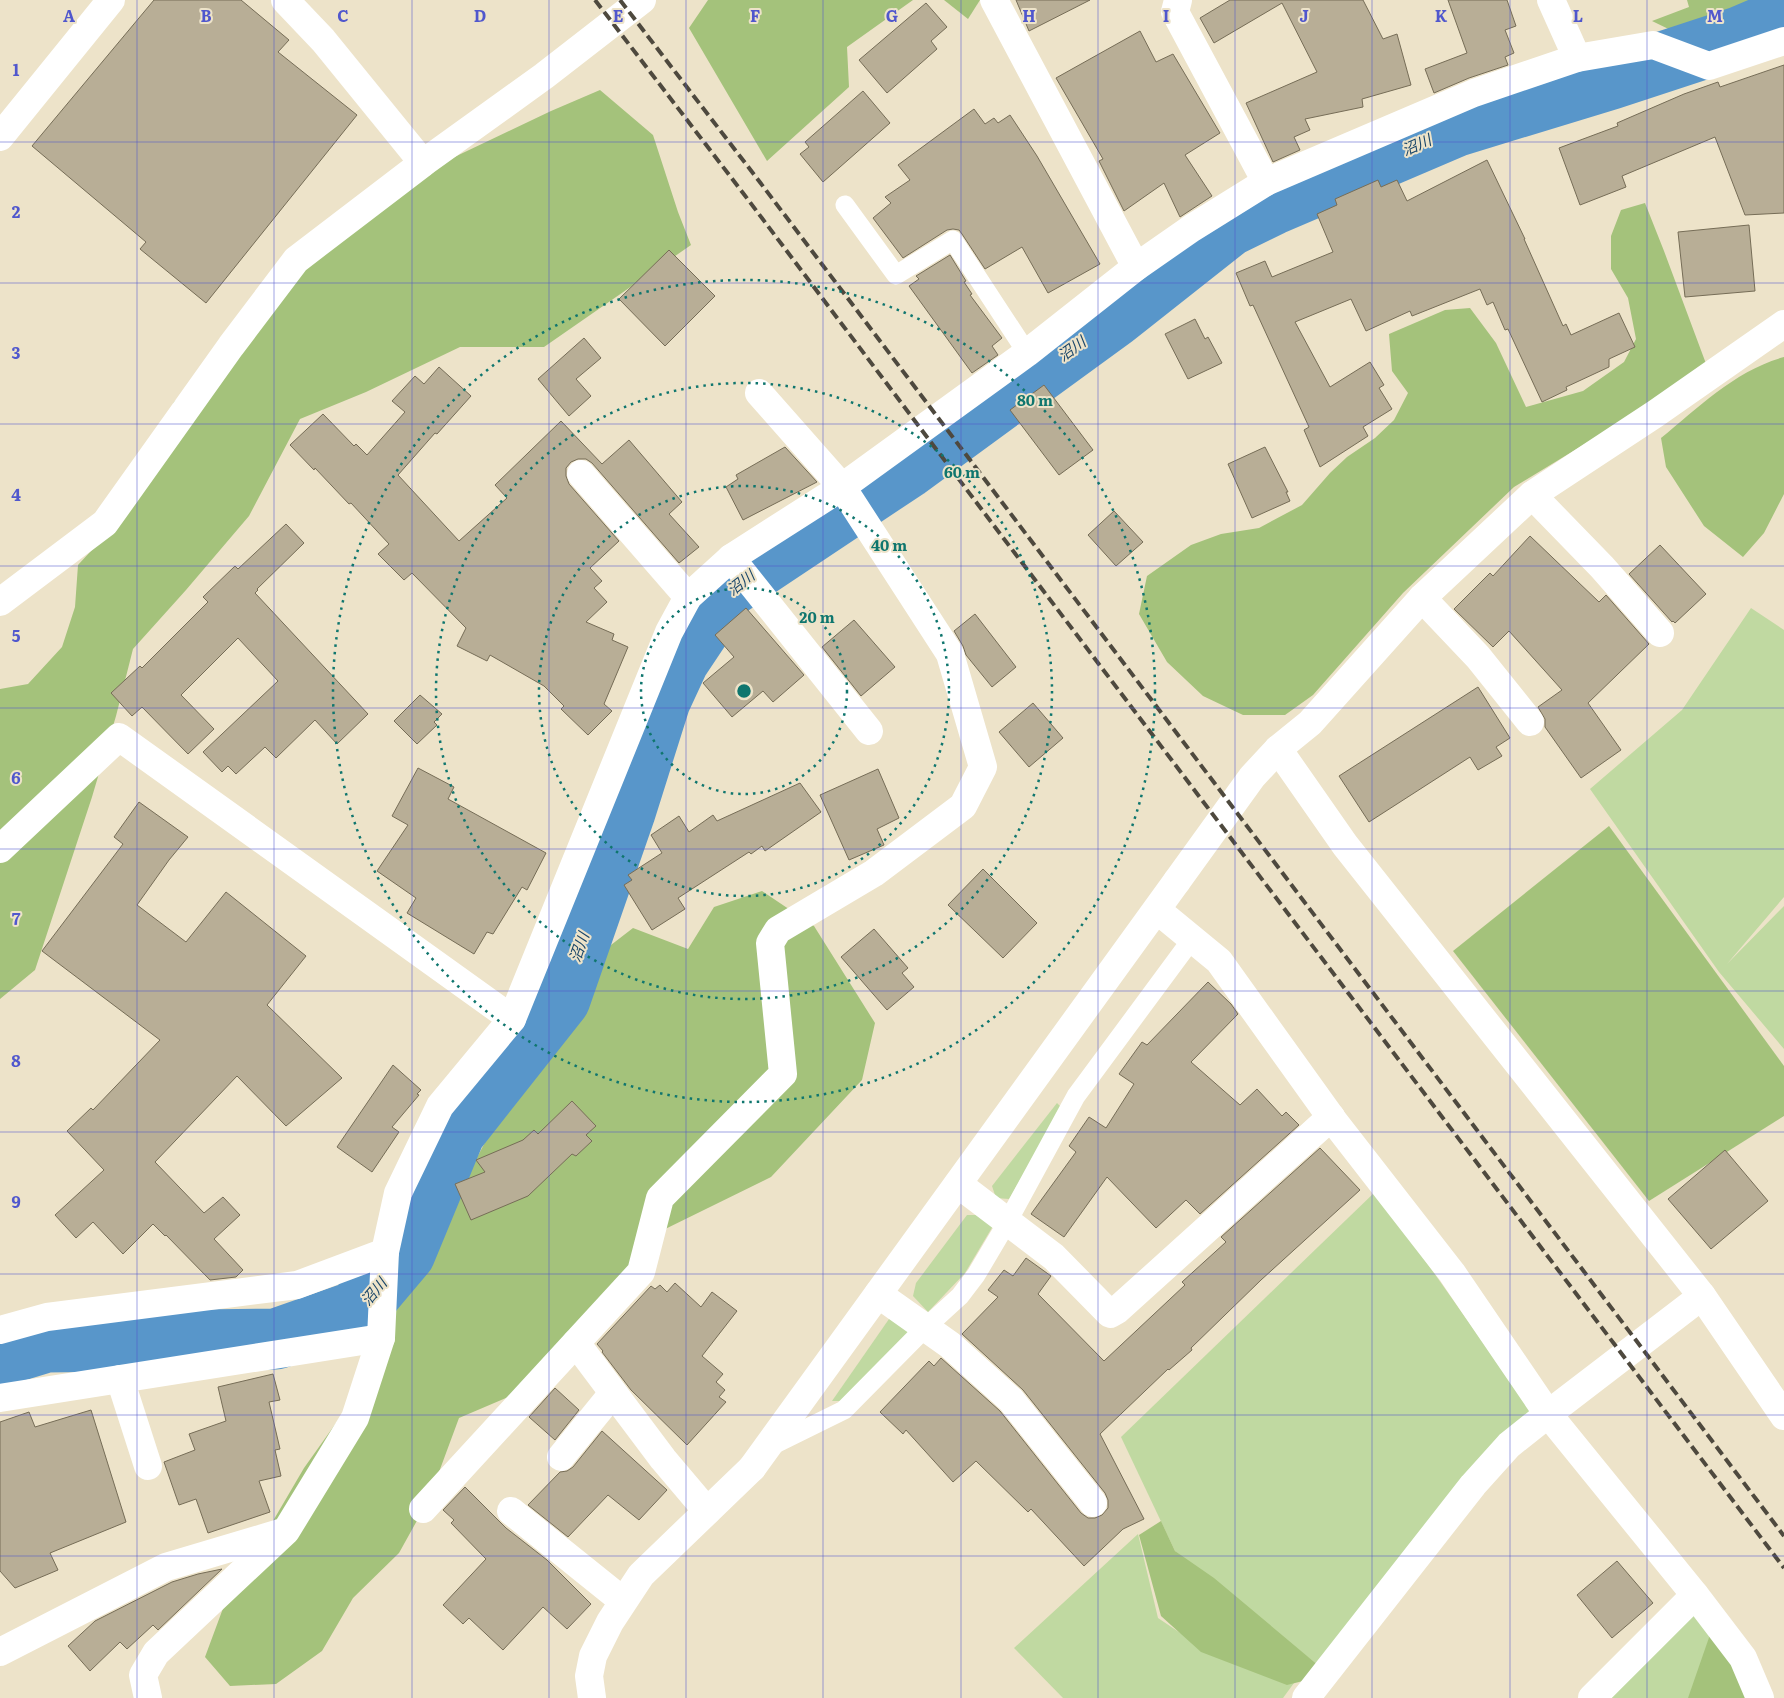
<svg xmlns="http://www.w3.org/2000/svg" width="1784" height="1698" viewBox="0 0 1784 1698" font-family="Literata,'Noto Sans JP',serif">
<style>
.green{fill:#c0d9a1}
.forest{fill:#a4c27b}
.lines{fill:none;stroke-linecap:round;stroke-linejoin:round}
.river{stroke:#5896ca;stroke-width:61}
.building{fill:#b8ae96;stroke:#766d57}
.lane{stroke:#fff;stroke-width:19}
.street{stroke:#fff;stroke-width:28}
.secondary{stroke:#fff;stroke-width:28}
.rail{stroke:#4e493e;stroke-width:4;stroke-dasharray:10 5;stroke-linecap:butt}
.grid{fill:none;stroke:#5057cd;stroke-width:1;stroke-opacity:0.55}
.ring{fill:none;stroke:#0f766e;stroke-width:2.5;stroke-dasharray:2.5 5}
.labels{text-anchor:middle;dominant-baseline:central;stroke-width:4;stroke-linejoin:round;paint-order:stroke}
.water-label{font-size:15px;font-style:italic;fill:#184569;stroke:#ede3c9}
.grid-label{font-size:16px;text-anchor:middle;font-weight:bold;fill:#5057cd;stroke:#ede3c9;stroke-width:4;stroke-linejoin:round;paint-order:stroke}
.centre{fill:#0f766e;stroke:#ede3c9;stroke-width:2.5}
.ring-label{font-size:15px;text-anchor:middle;font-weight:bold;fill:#0f766e;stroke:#ede3c9;stroke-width:4;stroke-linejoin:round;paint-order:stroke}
</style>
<rect width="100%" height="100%" fill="#ede3c9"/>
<!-- green -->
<g class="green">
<path d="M1751,608l33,22v267l-57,67 57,-58v143l-65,-77 -129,-183 92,-79z"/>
<path d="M1057,1103l5,5 -53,91 -13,-1 -4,-12z"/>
<path d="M1376,1191l157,222 -214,253 -144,-115 -54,-114z"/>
<path d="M967,1215h9l17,11 -28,47 -37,39 -15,-16 3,-13z"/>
<path d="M898,1315l15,19 -68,67h-13l57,-82z"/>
<path d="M1138,1534l20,84 58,39 78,26 -11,15h-220l-49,-50z"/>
<path d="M1690,1600l23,26 -22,72h-95z"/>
</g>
<!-- forest -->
<g class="forest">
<path d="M708,0h205l-66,47 2,40 -82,74 -78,-133z"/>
<path d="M944,0h36l-12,19z"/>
<path d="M1687,0h97v7l-75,28 -24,2 -33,-16 37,-14z"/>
<path d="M600,90l53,45 25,77 13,33 -147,102h-84l-94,45 -66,27 -51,97 -63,74 -53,59 -17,67 -24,81 -57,173 -35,29v-310l28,-5 34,-37 13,-40 3,-42 60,-65 36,-98 57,-56 86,-102 129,-83 105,-50z"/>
<path d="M1645,203l19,48 44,118 -194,118 -111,106 -90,102 -28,20h-42l-40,-19 -36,-34 -28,-48 8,-38 44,-31 30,-11 38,-6 43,-23 28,-32 17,-16 28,-19 19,-18 14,-27 -16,-22 -3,-37 56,-24 25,-2 26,35 30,64 57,-16 41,-29 12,-23 -8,-41 -17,-29v-33l10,-26z"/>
<path d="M1784,357v137l-20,39 -21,24 -39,-31 -38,-59 -5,-29c38,-31 75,-68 123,-81z"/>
<path d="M1609,826l175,240v50l-135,85 -196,-250z"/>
<path d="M762,891l52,35 61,97 -13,57 -91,97 -118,58 -96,141 -98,42 -30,81 -30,54 -46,45 -31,53 -46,33 -46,2 -25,-29 20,-54 79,-135 64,-90 38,-94 9,-55 53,-54 40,-77 53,-55 37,-88 35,-27 55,21 26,-42z"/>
<path d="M1161,1521l14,30 39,27 105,88 -12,14 -20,5 -86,-33 -40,-36 -22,-81z"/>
<path d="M1713,1626l44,72h-69z"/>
</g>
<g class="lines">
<!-- river -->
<path class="river" d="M0,1356l46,-14 230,-3 80,-28 49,-58 50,-121 105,-133 65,-187 35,-111 19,-41 48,-72 180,-120 208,-152 114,-90 43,-21 185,-79 154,-47 128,-42 45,-19"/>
</g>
<!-- building -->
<g class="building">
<path d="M154,0h87l48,40 -11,12 79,63 -151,188 -66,-54 6,-7 -114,-96z"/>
<path d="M1016,0h74l-61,31z"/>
<path d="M1230,0h133l20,39 14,-5 14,51 -49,14 1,8 -58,12 5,11 -16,7 6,13 -27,12 -27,-59 71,-31 -35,-69 -68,40 -14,-25z"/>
<path d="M1448,0h59l9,26 -11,4 9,23 -9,4 3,8 -39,13 -35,15 -9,-24 42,-16z"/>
<path d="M926,3l21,24 -16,14 6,8 -50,44 -28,-33z"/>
<path d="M1140,31l16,31 17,-8 47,79 -35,22 27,41 -32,21 -16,-34 -40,28 -25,-50 4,-2 -47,-81z"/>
<path d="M1784,65v148l-39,2 -30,-78 -93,39 4,11 -46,18 -21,-57 59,-22 -1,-3 67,-29 34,-12 2,5z"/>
<path d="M863,91l27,32 -67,59 -23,-28 9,-7 -4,-5z"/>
<path d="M974,109l11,15 9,-6 4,5 12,-8 27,41 63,108 -52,29 -26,-46 -37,22 -23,-35 -3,-4 -6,-1 -6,1 -44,28 -30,-40 18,-15 -6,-6 25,-17 -12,-15z"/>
<path d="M1487,160l38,79h-1l39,87 3,-2 5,11 48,-22 16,34 -26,12v8l-43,20 1,3 -25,12 -34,-73 -3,1 -12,-28 -6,3 -7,-16 -68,27 -2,-5 -44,20 -15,-32 -56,23 35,65 40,-25 14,23 -5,3 13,21 -29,18 5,9 -48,31 -16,-37 5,-3 -56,-122 -3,1 -14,-33 29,-12 7,16 61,-25 -16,-38 20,-9 -2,-6 43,-19 3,7 16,-7 10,21z"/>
<path d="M1749,225l6,66 -70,6 -7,-65z"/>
<path d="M669,250l46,46 -50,50 -46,-47z"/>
<path d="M950,255l16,26 -2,1 8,12 -2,1 32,43 -10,8 6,9 -26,18 -63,-87 10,-7 -3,-3z"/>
<path d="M1195,319l10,20 3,-2 14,26 -34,16 -23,-45z"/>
<path d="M584,338l17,20 -25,21 15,17 -22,20 -31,-37z"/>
<path d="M439,367l32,29 -34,38 -2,-1 -37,42 61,66 48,-43 -12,-13 66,-64 41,43 27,-24 53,62 -13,12 30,33 -20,16 -87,-100 -6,-4h-8l-7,3 -5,6v8l3,8 50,57 -29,27 12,13 -8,7 13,14 -21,20 28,12 -2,6 16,7 -24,57 8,7 -24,24 -27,-26 3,-3 -20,-20 -54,-31 -3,6 -30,-15 9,-18 -54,-55 -8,7 -26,-26 11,-10 -38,-41 -2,1 -34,-36 -1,2 -24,-25 33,-31 31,32 2,-2 11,11 38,-43 -13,-11 23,-25 9,8z"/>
<path d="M1044,385l49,65 -34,25 -49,-65z"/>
<path d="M785,447l32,35 -74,38 -17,-33 12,-8 -2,-4z"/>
<path d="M1265,447l23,45h-2l4,9 -38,17 -24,-54z"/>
<path d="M1114,511l29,31 -27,24 -28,-31z"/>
<path d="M286,524l18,19 -47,46 1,1 -3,3 113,121 -31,30 -22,-24 -39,38 -11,-11 -29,27 -8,-8 -6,6 -19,-20 75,-71 -40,-43 -57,57 33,34 -26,25 -46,-47 -10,9 -21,-23 29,-27 2,2 66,-66 -5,-5 32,-31 3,3z"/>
<path d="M1530,536l69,66 7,-7 43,49 -61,59 33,47 -40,28 -36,-51v-8l-7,-12 24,-17 -53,-59 -16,16 -39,-38 36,-36 3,3z"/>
<path d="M1660,545l46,49 -31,29 -2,-2 -1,1 -43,-48z"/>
<path d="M746,608l58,67 -31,27 -10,-11 -31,26 -29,-34 31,-26 -19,-22z"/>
<path d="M975,614l41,53 -24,20 -26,-32 -3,-9 -9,-15z"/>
<path d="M854,620l41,47 -34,29 -39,-49z"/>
<path d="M1478,687l32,51 -14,9 6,9 -24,14 -8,-13 -101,65 -30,-46z"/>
<path d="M420,695l22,19 -8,8 3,3 -20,19 -23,-23z"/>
<path d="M1033,703l30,35 -34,29 -30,-35z"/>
<path d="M418,768l36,19 -6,12 98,54 -19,37 -5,-3 -29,47 -6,-2 -13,22 -67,-41 9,-15 -39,-27 31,-46 -16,-9z"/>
<path d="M878,769l21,49 -22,11 7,16 -35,15 -29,-65z"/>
<path d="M800,783l21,29 -56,39 -3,-5 -11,8 -2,-2 -71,46 7,11 -33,21 -28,-45 8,-5 -4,-5 34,-22 -11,-18 28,-19 10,16 24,-17 4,6z"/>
<path d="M139,802l49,35 -19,23 -32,45 49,37 40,-50 80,64 -39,49 75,73 -56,48 -49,-50 -82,86 49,51 19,-16 17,18 -26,24 29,31 -7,7 -26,3 -44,-45 -1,1 -12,-12 -30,30 -30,-32 -17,16 -21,-23 49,-45 -37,-39 24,-23 2,2 67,-70 -118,-89 81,-107 -9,-7z"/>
<path d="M983,869l54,54 -34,35 -55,-53z"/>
<path d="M874,929l34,39 -6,5 12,14 -27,23 -46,-53z"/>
<path d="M1208,982l23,22 7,10 -47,48 49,43 17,-16 25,27 4,-4 13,13 -99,89 -14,-14 -30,28 -49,-51 -43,60 -33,-23 45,-62 -7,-6 20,-29 17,11 28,-44 -15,-10 23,-32 5,3z"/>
<path d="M393,1065l28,25 -4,4 2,1 -27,32 7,5 -27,40 -35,-25z"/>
<path d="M572,1101l24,25 -10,9 6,6 -16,15 -4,-2 -44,42 -57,24 -16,-36 30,-12 -9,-12 47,-20 11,-10 4,4z"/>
<path d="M1320,1148l40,42 -99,90 -70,68 1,2 -23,20 -1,-1 -68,65 44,85 -21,10 -39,37 -53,-57 -3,3 -52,-51 -23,21 -47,-52 -3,4 -23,-22 49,-51 5,5 7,-8 59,53 81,102 7,5h7l7,-3 6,-7v-8l-3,-7 -82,-103 -61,-56 36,-37 -10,-7 16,-20 9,6 13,-18 25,18 -13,18 66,67 81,-76 -3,-3 44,-40 -5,-5z"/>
<path d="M1725,1150l43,51 -57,48 -43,-50z"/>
<path d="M675,1283l26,24 11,-15 25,19 -35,45 21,18 -7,8 9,8 -6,7 7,5 -39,43 -56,-55 -29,-38 1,-1 -6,-7 54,-58 4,3 5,-4 7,7z"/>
<path d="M273,1374l7,26 -11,2 11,47 -5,1 6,26 -22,5 11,31 -62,21 -12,-34 -17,6 -15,-43 31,-12 -6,-16 37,-13 -8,-34z"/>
<path d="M555,1388l24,22 -24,30 -26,-23z"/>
<path d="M91,1410l35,112 -76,31 8,17 -43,18 -15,-17v-149l29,-10 6,15z"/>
<path d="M602,1431l65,59 -28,30 -31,-25 -40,42 -40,-32 32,-33 7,-1 6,-4z"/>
<path d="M465,1487l41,41 41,32 44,44 -24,25 -24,-22 -40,43 -34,-32 -6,6 -20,-19 43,-46 -35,-36 3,-3 -11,-10z"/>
<path d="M1617,1561l36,42 -41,35 -35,-43z"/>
<path d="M222,1569l-64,61 -5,-5 -26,24 -7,-7 -30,29 -22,-25 27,-25 77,-39 26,-8z"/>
</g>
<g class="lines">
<!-- lane -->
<g class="lane">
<path d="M845,205l51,70 57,-35 74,113"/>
<path d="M771,1446l73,-36 81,-82 35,-32 16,-21 32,-54 68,-125 116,-157"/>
</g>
<!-- street -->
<g class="street">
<path d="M285,0l38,40 100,123"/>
<path d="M994,0l142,267"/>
<path d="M1178,0l-3,12 91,170"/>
<path d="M1551,0l26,58"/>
<path d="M0,137l111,-137"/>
<path d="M581,474l107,123"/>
<path d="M1532,495l70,72 58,66"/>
<path d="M731,558l138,173"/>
<path d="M1422,598l56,59 52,65"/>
<path d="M0,602l105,-79 126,-177 65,-86 127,-97 121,-87 98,-76"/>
<path d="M1278,749l67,96 357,451 82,120"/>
<path d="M0,849l119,-112 393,282"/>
<path d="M1177,881l75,-104 26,-28 32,-26 112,-125 110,-103 123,-81 129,-90"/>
<path d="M1157,910l62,51 114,159 119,153 96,141 147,181 -103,103"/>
<path d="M958,1184l96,73 56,57 7,-4 214,-193"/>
<path d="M878,1294l72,51 61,55 82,103"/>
<path d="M0,1330l47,-13 250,-32 88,-33"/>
<path d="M576,1343l87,116 44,52"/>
<path d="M120,1379l28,87"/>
<path d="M0,1398l381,-60"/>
<path d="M561,1457l52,-64"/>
<path d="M423,1509l218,-237 19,-74 123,-124 -13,-131 8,-13 96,-57 89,-67 20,-39 -33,-113 -108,-167 -83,-94"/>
<path d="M511,1511l112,90"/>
<path d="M1695,1595l48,63 17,40"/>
<path d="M0,1652l166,-85 114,-34"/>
<path d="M148,1698l-5,-23 13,-22 130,-122 69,-113 26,-80 4,-86 13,-59 42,-87 72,-87 157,-387 19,-35 43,-39 111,-71 185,-134 109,-86 56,-39 74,-46 208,-89 103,-35 76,-13 56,21 75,-25"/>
<path d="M592,1698l-3,-22 4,-20 17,-34 31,-47 111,-107"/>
<path d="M1306,1698l167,-213 36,-40 39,-31 154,-118"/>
</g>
<!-- secondary -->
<path class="secondary" d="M752,1468l425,-587"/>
<!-- rail -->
<g class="rail">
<path d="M595,0l148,193 230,305 811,1070"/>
<path d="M620,0l139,181 1025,1355"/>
</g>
</g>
<!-- grid -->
<path class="grid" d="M137,0v1698M274,0v1698M412,0v1698M549,0v1698M686,0v1698M823,0v1698M961,0v1698M1098,0v1698M1235,0v1698M1372,0v1698M1510,0v1698M1647,0v1698M0,142h1784M0,283h1784M0,424h1784M0,566h1784M0,708h1784M0,849h1784M0,991h1784M0,1132h1784M0,1274h1784M0,1415h1784M0,1556h1784"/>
<!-- distance rings -->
<g class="ring">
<circle cx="744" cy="691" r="103"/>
<circle cx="744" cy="691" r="205"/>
<circle cx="744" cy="691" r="308"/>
<circle cx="744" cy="691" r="411"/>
</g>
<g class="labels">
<!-- water labels -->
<g class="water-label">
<text transform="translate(1416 144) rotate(-24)">沼川</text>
<text transform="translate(1071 348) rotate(-36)">沼川</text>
<text transform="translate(740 582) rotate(-38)">沼川</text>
<text transform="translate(578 947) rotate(-71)">沼川</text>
<text transform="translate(373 1291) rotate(-50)">沼川</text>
</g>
</g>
<g class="grid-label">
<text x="69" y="22">A</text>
<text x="206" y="22">B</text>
<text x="343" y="22">C</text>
<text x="480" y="22">D</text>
<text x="618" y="22">E</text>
<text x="755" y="22">F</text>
<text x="892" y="22">G</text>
<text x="1029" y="22">H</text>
<text x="1166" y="22">I</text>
<text x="1304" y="22">J</text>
<text x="1441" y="22">K</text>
<text x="1578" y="22">L</text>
<text x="1715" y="22">M</text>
<text x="16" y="76">1</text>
<text x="16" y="218">2</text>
<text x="16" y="359">3</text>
<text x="16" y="501">4</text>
<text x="16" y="642">5</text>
<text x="16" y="784">6</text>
<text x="16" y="925">7</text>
<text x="16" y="1067">8</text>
<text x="16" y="1208">9</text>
</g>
<circle cx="744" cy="691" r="8" class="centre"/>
<g class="ring-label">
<text x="1035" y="406">80 m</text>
<text x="962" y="478">60 m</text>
<text x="889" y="551">40 m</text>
<text x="817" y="623">20 m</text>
</g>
</svg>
